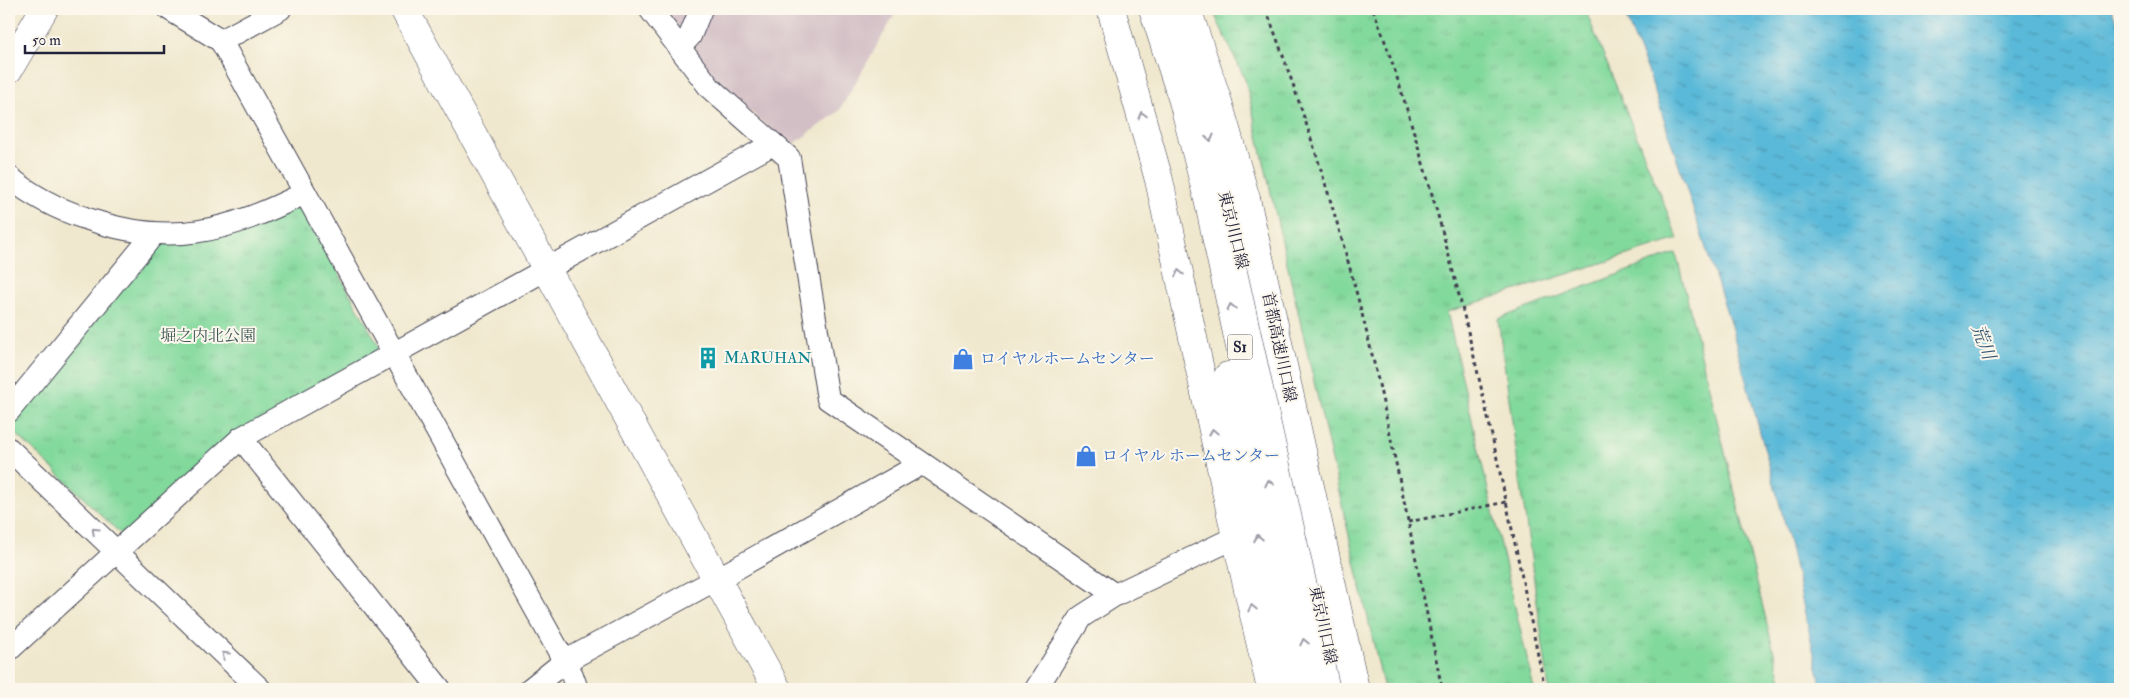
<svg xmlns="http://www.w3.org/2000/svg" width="2129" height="698" viewBox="0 0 2129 698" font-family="'IM FELL Double Pica','Noto Serif JP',serif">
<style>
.industrial{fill:#d2bec5}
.grass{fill:url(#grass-tufts);stroke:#527e6c}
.water{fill:url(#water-ripples);stroke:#3e6e8a}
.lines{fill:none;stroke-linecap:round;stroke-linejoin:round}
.minor-casing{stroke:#414051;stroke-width:24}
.tertiary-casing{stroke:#414051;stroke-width:29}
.secondary-casing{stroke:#414051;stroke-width:29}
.motorway-casing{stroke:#414051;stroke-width:29}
.path{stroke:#414051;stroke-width:3;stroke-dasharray:4 4;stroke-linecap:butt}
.minor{stroke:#fff;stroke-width:22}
.tertiary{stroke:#fff;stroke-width:28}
.secondary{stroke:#fff;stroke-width:28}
.motorway{stroke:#fff;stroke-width:28}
.motorway-bridge-casing{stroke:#414051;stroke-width:29;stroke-linecap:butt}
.motorway-bridge{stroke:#fff;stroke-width:28}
.oneway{stroke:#9c9ca7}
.labels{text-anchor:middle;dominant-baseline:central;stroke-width:4;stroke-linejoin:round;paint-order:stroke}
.shield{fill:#fbf7ec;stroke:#636270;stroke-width:1}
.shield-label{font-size:15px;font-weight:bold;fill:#22223b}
.street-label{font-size:16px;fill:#22223b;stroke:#fbf7ec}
.park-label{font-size:16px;fill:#3f5958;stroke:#fbf7ec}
.culture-label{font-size:16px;fill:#0d838f;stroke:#fbf7ec;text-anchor:start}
.shop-label{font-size:16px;fill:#366cbe;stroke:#fbf7ec;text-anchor:start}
.water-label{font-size:18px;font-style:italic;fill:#365772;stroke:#fbf7ec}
</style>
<defs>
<pattern id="grass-tufts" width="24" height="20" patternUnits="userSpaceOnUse" patternTransform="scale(1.25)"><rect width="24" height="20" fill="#82d99c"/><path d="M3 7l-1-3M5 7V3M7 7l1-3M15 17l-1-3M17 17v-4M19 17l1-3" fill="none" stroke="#70ba87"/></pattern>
<pattern id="water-ripples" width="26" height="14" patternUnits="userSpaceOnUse" patternTransform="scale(1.25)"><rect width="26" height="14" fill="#5ab9d8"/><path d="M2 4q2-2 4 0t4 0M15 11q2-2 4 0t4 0" fill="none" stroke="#4a96b0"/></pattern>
</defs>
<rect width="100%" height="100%" fill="#fbf7ec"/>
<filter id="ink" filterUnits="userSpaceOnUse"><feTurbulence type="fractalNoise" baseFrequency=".02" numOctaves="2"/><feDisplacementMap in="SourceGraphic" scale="10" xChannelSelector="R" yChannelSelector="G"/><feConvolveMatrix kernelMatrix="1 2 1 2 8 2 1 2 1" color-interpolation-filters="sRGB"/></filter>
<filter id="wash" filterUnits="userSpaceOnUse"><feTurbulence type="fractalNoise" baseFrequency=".0096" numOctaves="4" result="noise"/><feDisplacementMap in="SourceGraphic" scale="20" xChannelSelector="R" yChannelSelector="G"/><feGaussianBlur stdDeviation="1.12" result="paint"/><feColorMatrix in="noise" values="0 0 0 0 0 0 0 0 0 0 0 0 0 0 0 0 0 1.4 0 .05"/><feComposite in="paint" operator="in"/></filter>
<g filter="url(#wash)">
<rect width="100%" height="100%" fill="#f0e8ce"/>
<!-- industrial -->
<path class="industrial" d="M660,9h238l-59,102 -49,36 -75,-67z"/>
<!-- grass -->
<g class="grass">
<path d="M1212,9h373l93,230 -231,73 87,377h-150l-139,-610z"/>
<path d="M292,208l12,1 75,138 -3,6 -254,182 -113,-108 148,-182z"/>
<path d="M1676,253l107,436h-234l-51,-370z"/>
</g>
<!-- water -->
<path class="water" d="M1622,9h490l8,24v656h-298l-38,-169 -54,-198 -82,-251z"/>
</g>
<g filter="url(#ink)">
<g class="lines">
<!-- minor casing -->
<g class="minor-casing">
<g id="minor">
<path d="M169,9l52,32 59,-32"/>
<path d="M650,9l60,79 79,70 39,241 287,196"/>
<path d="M221,41l351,634 5,14"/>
<path d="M679,48l11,-12 11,-27"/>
<path d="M9,177c23,19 48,32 76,41 85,30 142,14 220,-25"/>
<path d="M9,411l144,-176"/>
<path d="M241,438l199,251"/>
<path d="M9,449l251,240"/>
<path d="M9,650l232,-212 532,-294"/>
<path d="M530,689l34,-27 171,-93 186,-105"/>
<path d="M1036,689l45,-72 34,-22 121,-58"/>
</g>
</g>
<!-- tertiary casing -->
<g class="tertiary-casing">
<g id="tertiary">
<path d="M404,9l373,680"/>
<path d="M9,69l35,-60"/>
</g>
</g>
<!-- secondary casing -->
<g class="secondary-casing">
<g id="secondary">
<path d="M1111,9l48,171 77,357 35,152"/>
<path d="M1168,9l32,87 75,305 62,288"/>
</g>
</g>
<!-- motorway casing -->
<g class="motorway-casing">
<g id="motorway">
<path d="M1153,9l30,92 25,98 106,490"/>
<path d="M1187,9l31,93 28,97"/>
<path d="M1228,376l59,313"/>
</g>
</g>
<!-- path -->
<g class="path">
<path d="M1266,9c46,124 85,251 114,380 22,100 42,200 62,300"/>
<path d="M1373,9c19,49 34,100 49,151 52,174 86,351 123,529"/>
<path d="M1408,522l98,-20"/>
</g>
<!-- minor -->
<use href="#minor" class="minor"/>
<!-- tertiary -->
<use href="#tertiary" class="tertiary"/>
<!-- secondary -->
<use href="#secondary" class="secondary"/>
<!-- motorway -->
<use href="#motorway" class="motorway"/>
<!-- motorway-bridge casing -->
<g class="motorway-bridge-casing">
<path id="motorway-bridge" d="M1246,199l109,490"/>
</g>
<!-- motorway-bridge -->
<use href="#motorway-bridge" class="motorway-bridge"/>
</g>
<!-- one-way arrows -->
<defs><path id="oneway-chevron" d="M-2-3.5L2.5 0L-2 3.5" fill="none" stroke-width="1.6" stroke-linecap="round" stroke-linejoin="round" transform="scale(1.25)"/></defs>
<g class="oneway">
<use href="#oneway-chevron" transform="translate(1142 115) rotate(-105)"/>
<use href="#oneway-chevron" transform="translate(1210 138) rotate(76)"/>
<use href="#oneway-chevron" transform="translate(1179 273) rotate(-102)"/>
<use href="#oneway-chevron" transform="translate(1231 307) rotate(-102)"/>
<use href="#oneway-chevron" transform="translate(1213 432) rotate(-102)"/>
<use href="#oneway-chevron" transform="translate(1269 483) rotate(-102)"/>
<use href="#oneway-chevron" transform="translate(95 531) rotate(-137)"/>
<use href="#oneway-chevron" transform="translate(1258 538) rotate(-101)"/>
<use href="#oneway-chevron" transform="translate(1252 608) rotate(-103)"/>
<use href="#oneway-chevron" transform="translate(1304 642) rotate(-102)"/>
<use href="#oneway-chevron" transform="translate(225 655) rotate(-136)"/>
</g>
</g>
<!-- icons -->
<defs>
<g id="building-bare" transform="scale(1.725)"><path d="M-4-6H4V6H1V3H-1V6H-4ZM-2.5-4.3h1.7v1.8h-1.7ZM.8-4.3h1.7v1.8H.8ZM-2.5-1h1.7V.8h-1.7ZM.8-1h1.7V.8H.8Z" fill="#0f9aa8" stroke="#fbf7ec" stroke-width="2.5" paint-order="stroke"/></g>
<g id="shop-bare" transform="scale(1.725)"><path d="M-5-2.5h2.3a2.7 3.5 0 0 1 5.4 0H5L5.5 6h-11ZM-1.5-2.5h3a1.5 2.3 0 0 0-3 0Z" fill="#3f7fe0" stroke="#fbf7ec" stroke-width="2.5" paint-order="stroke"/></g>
</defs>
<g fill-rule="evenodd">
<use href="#building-bare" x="708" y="358"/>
<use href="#shop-bare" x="963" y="359"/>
<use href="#shop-bare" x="1086" y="456"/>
</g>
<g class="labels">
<!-- shield labels -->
<rect class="shield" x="1227.5" y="334.5" width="25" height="25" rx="4"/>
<g class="shield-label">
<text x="1240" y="347">S1</text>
</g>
<!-- street labels -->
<g class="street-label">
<text transform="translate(1233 230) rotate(76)">東京川口線</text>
<text transform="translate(1279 347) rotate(78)">首都高速川口線</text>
<text transform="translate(1323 625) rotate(78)">東京川口線</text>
</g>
<!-- park labels -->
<g class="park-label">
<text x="208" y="336">堀之内北公園</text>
</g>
<!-- culture labels -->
<g class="culture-label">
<text x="724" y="358">MARUHAN</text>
</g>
<!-- shop labels -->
<g class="shop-label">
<text x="980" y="359">ロイヤルホームセンター</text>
<text x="1102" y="456">ロイヤル ホームセンター</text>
</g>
<!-- water labels -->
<g class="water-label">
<text transform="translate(1983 342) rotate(69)">荒川</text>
</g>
</g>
<!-- margin -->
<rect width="2129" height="698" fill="none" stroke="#fbf7ec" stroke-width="30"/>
<!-- scale -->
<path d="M25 45v8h139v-8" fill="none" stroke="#22223b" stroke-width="2.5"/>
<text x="32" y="45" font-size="15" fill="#22223b" stroke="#fbf7ec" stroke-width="4" paint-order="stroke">50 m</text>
</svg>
